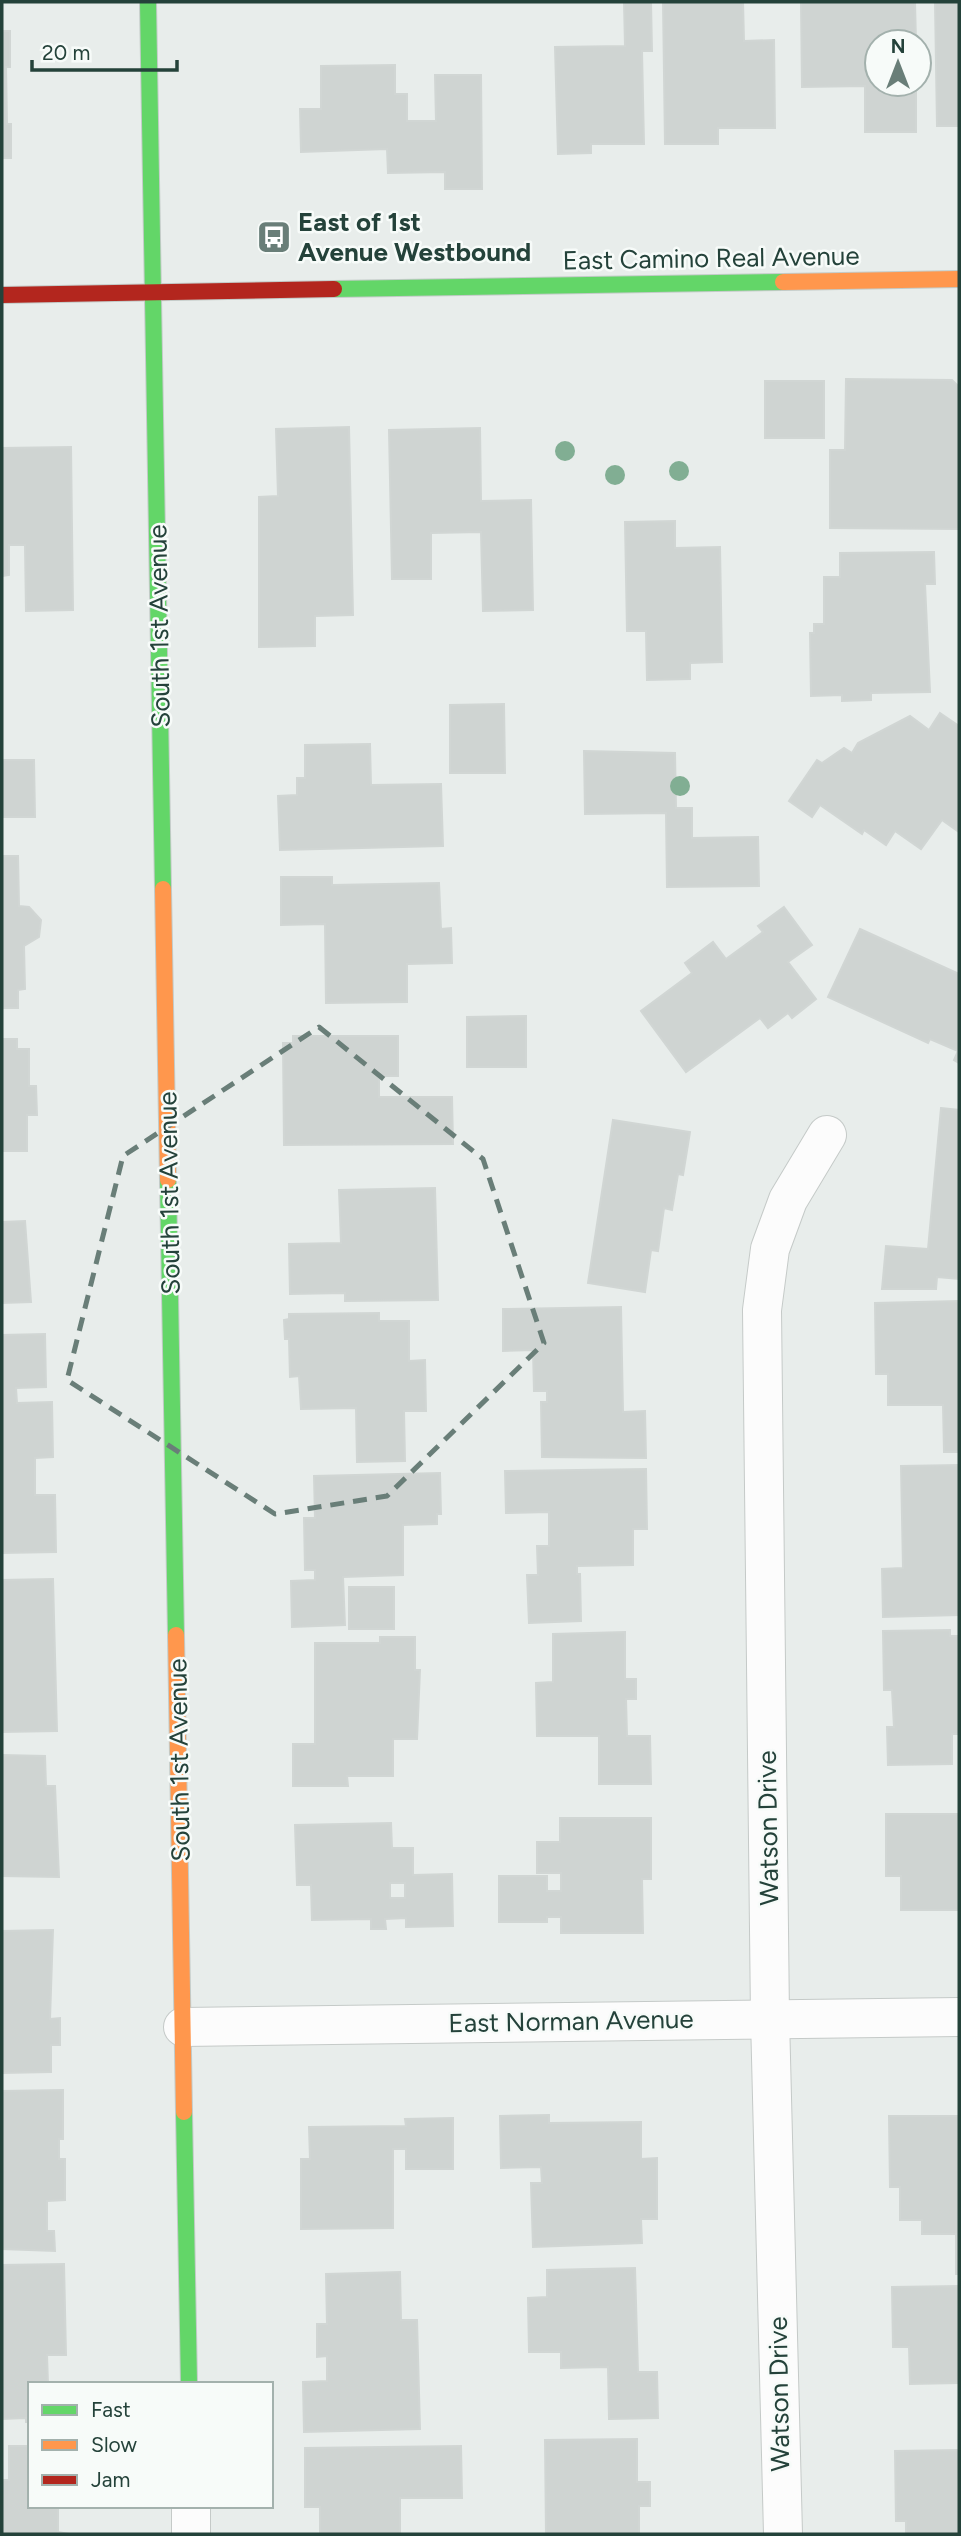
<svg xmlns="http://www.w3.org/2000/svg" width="961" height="2536" viewBox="0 0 961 2536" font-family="Figtree,sans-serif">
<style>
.building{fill:#cfd4d2;stroke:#d1d6d4;stroke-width:2;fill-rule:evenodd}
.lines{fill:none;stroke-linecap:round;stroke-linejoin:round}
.street-casing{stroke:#c5cac8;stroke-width:40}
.fast-casing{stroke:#c3cbc8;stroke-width:18}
.slow-casing{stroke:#c3cbc8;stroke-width:18}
.jam-casing{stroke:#c3cbc8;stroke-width:18}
.street{stroke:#fcfcfc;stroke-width:38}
.fast{stroke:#63d668;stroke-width:16}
.slow{stroke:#ff974d;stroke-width:16}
.jam{stroke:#b3261e;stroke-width:16}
.tree{fill:#81ae93}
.marked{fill:none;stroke:#697e78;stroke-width:5;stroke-dasharray:14 9;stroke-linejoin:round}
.labels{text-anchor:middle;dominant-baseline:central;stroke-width:5;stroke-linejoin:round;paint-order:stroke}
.poi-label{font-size:26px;font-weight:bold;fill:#24423a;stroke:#f7fbf9;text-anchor:start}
.street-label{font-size:26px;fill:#24423a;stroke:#f7fbf9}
</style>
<rect width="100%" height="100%" fill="#e8edeb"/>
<!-- building -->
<g class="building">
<path d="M624,2h27l1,49h-10l2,93h-53v9l-33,1 -3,-107 70,-1z"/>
<path d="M663,2h80l1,39 30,-1 1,88h-57v16h-53z"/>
<path d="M801,2h114l1,40h-39v42h39v48h-51v-46l-63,1z"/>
<path d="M935,2h24v124h-22z"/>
<path d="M2,31h8v36h-4l1,57h4v34h-9z"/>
<path d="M395,65v29h12v27h29l-1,-46h46l1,114h-37v-17l-57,1 -1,-24 -86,3 -1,-43h21v-43z"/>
<path d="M846,379l106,1 7,7v142l-129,-1v-78h15z"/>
<rect x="765" y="381" width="59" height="57"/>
<path d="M349,427l4,188 -38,1v30l-56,1v-150l19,-1 -2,-67z"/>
<path d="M480,428l1,73 50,-1 2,110 -50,1 -2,-79 -50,1v46h-39l-3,-149z"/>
<path d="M71,447l2,163 -47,1 -1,-66h-16v30l-7,1v-128z"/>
<path d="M675,521v27l45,-1 2,115 -32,1v16l-43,1 -1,-49h-19l-2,-109z"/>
<path d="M934,552l1,32h-10l5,108 -59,1v7l-29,1v-6l-31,1 -1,-63h4v-9h10v-47h16v-24z"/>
<path d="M504,704l1,69h-55v-68z"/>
<path d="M940,713l19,13v106l-17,-12 -21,29 -26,-18 -9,14 -22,-15 -2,4 -42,-29 -8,12 -23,-16 28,-41 5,3 22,-15 8,5 6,-10 52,-27 19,14z"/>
<path d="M370,744l1,41 70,-1 2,62 -163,4 -2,-54 19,-1v-17h8v-33z"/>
<path d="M584,751l91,2 1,55h16v30l66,-1 1,49 -92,1 -1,-74 -81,1z"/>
<path d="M2,760h32l1,57h-33z"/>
<path d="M2,856h16l1,50 10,1 12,13 -2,17 -15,9 1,43 -7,1v18h-16z"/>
<path d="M281,877h51v8l107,-2 2,46 10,-1 1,35 -45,1v38l-81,1 -1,-79 -44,1z"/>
<path d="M784,907l28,38 -24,17 28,37 -24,19 -4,-5 -20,15 -8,-10 -74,54 -45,-61 51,-38 -7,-10 28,-21 13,17 37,-27 -5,-6z"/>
<path d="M860,929l99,45v89l-5,-3 4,-9 -28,-12 -2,4 -100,-46z"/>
<path d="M526,1016v51h-59v-50z"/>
<path d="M293,1036h105v40h-19v21h73l1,47 -169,1 -1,-102h10z"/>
<path d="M2,1039h15v10h12v37h7l1,29h-10v36h-25z"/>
<path d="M941,1108l18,2v169l-22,-2 -1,12h-54l4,-43 42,3z"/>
<path d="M613,1120l77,12 -7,43 -5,-1 -6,36 -8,-2 -6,43 -7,-1 -6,42 -57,-9z"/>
<path d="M435,1188l3,112 -93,1v-8l-55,1 -1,-50 52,-1 -2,-53z"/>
<path d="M25,1221l6,81 -29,1v-81z"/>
<path d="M959,1301v151h-15l-1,-47h-55v-31h-12l-1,-71z"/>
<path d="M621,1307l2,105 22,-1 1,47 -104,-1 -1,-55h6v-11h-13l-1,-41 -30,1v-42z"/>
<path d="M379,1313v8h30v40l16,-1 1,51h-22l1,50 -48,1 -1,-54 -55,1 -2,-33 -9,1 -1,-38h-4l-1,-19 5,-1v-5z"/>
<path d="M45,1334l1,53 -30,1 1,15 35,-1 1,55 -18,1v37h20l1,57 -54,1v-218z"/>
<path d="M959,1465v150l-76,2 -1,-48 21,-1 -2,-102z"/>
<path d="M646,1469l1,60h-14v36l-56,1v8h3l1,47 -52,2 -2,-48h11l-1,-29h12v-34l-43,1 -1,-42z"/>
<path d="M440,1473l1,41h-4v10l-34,1v50l-60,2 2,48 -53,2 -1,-46 24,-1v-10h-10l-1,-52h11l-1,-42z"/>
<path d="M53,1579l4,152 -55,1v-152z"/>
<rect x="349" y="1587" width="45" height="42"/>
<path d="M950,1630v6h9v98h-7v30l-64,1 -1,-38h7l-2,-37h-8l-1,-59z"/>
<path d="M625,1632v47h11v20h-10l1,37h23l1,48h-52v-48h-62l-1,-53 17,-1v-48z"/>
<path d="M380,1637h35v33h5l-3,69h-24v37h-46l1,10h-55v-42h22v-101h65z"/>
<path d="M2,1755l43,1 1,30h9l4,91 -57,-1z"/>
<path d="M886,1814h73v96h-58v-34h-15z"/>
<path d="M560,1818h91v61h-9l1,54h-82v-16h-14v5h-48v-46h48v15h14v-18h-24v-31h23z"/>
<path d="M391,1823l1,25h21v27l39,-1 1,52 -47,1v-9l-21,1 1,10h-15v-10l-59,1 -1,-35h-14l-2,-60zM390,1883h15v15h-15z"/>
<path d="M53,1930l-3,89 10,-1v27h-9v27l-49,1v-142z"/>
<path d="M63,2090v49h-4v20h6v41l-18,1v30h7l1,20 -53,-2v-158z"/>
<path d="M549,2115v8l92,-1v37l16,-1v61h-16l1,24 -109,4 -2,-64h11l-1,-16 -40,1 -1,-52z"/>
<path d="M889,2116h70v158h-3v-40h-34v-14h-22v-33h-10z"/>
<path d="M453,2118v51h-47v-20h-13v79l-92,1v-70h9l-1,-32 97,-1 -1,-7z"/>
<path d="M64,2264l2,91h-19l1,29h-18v38h-4v-4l-24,1v-154z"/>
<path d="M635,2268l3,104h19l1,46 -49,1 -1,-52 -47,1v-16h-32l-1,-54 19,-1v-27z"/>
<path d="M400,2272l1,48h16l3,109 -116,3 -1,-50 24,-1v-25l-10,1v-33h10l-1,-50z"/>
<path d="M959,2286v97l-49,1 -1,-37h-16l-1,-60z"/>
<path d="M637,2439v43h13v24h-11v28h-93l-1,-94z"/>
<path d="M9,2446h21v60h28v26l11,2h-67v-45l1,-9h6z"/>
<path d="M461,2446l1,52h-62v36h-80v-27h-15v-59z"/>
<path d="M959,2450v84h-53v-13h-10l-1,-70z"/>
</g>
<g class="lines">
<!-- street casing -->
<g class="street-casing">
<g id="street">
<path d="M183,2027l776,-10"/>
<path d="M191,2506v28"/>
<path d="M783,2534l-13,-516 -8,-708 8,-61 18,-49 39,-65"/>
</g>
</g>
<!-- fast casing -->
<g class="fast-casing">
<g id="fast">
<path d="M148,2l15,887"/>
<path d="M334,289l449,-7"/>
<path d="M168,1180l8,455"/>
<path d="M184,2112l5,272"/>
</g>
</g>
<!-- slow casing -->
<g class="slow-casing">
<g id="slow">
<path d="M783,282l176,-3"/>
<path d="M163,889l5,291"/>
<path d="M176,1635l8,477"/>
</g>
</g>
<!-- jam casing -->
<g class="jam-casing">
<path id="jam" d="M2,295l332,-6"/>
</g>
<!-- street -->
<use href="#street" class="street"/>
<!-- fast -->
<use href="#fast" class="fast"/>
<!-- slow -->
<use href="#slow" class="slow"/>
<!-- jam -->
<use href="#jam" class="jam"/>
</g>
<!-- trees -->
<g class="tree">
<circle cx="565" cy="451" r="10"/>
<circle cx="679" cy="471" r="10"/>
<circle cx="615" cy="475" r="10"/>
<circle cx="680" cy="786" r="10"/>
</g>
<!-- marked area -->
<path class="marked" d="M319,1027l164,132 61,184 -157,153 -112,18 -208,-134 56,-224z"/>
<!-- icons -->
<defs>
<g id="bus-square" transform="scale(1.75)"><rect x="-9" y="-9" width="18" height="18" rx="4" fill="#697e78" stroke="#f7fbf9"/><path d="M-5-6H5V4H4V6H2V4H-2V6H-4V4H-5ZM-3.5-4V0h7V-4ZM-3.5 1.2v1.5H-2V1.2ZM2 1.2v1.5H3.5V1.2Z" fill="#fff"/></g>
</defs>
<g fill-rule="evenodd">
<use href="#bus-square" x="274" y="237"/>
</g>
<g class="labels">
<!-- poi labels -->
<g class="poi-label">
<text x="298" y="222">East of 1st<tspan x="298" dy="30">Avenue Westbound</tspan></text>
</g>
<!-- street labels -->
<g class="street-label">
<text transform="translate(711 258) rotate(-1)">East Camino Real Avenue</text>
<text transform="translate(159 626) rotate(-91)">South 1st Avenue</text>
<text transform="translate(169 1193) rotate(-91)">South 1st Avenue</text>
<text transform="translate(179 1760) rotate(-91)">South 1st Avenue</text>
<text transform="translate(768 1828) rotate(-91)">Watson Drive</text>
<text transform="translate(571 2021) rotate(-1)">East Norman Avenue</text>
<text transform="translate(779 2394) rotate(-91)">Watson Drive</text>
</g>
</g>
<!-- border -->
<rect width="961" height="2536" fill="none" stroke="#24423a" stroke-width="7"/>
<!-- legend -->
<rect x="28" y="2382" width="245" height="126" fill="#f7fbf9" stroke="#a3b1ad" stroke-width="2"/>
<rect x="42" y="2405" width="35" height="10" fill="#63d668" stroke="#a3b1ad" stroke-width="2"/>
<text x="91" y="2417" font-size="21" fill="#24423a">Fast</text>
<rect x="42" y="2440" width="35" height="10" fill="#ff974d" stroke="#a3b1ad" stroke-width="2"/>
<text x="91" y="2452" font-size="21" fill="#24423a">Slow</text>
<rect x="42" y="2475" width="35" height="10" fill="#b3261e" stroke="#a3b1ad" stroke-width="2"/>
<text x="91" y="2487" font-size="21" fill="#24423a">Jam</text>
<!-- north arrow -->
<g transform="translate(898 63)"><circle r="33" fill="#f7fbf9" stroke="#a3b1ad" stroke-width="2"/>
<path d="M0-5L12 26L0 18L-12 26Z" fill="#697e78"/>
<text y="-10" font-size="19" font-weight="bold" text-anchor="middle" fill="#24423a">N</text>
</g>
<!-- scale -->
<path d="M32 60v10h145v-10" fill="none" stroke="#24423a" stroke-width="3.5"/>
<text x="42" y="60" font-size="21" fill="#24423a" stroke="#f7fbf9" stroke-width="5" paint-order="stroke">20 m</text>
</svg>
